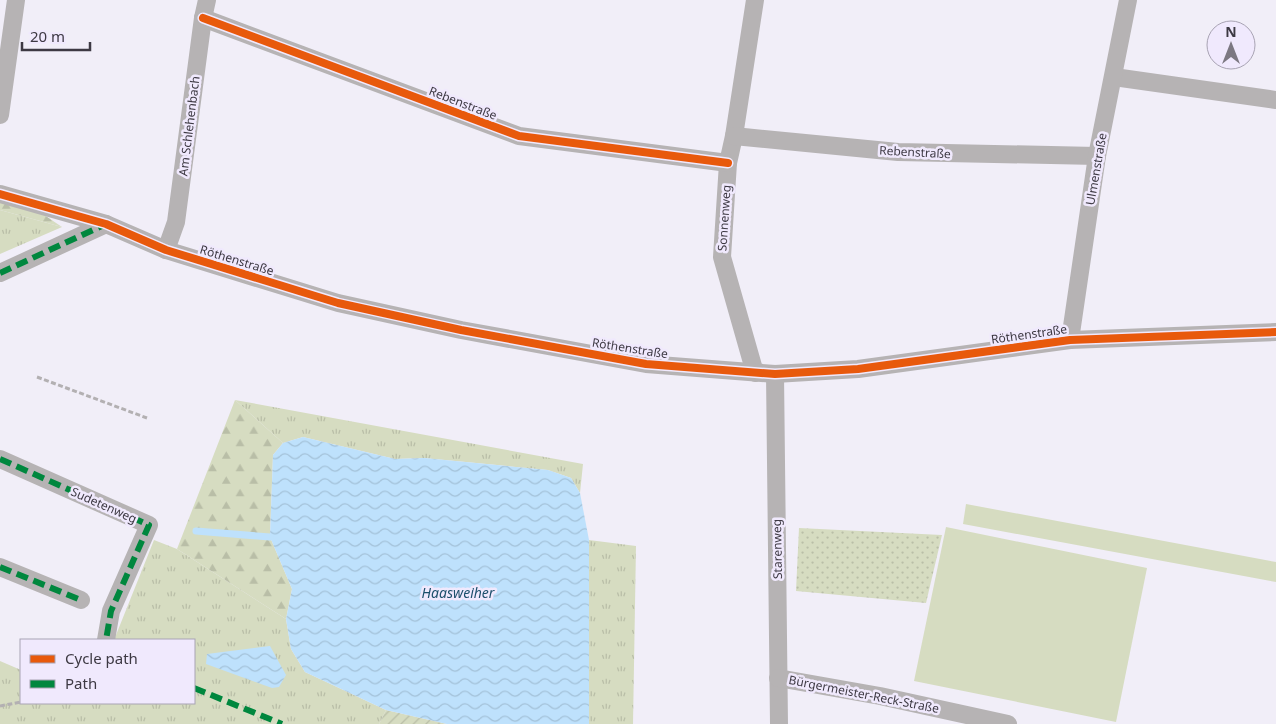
<svg xmlns="http://www.w3.org/2000/svg" width="1276" height="724" viewBox="0 0 1276 724" font-family="'Noto Sans',sans-serif">
<style>
.grass{fill:url(#grass-tufts)}
.forest{fill:url(#forest-firs)}
.park{fill:url(#park-dots)}
.garden{fill:url(#garden-furrows)}
.pitch{fill:#d6dcc1}
.water{fill:url(#water-waves)}
.lines{fill:none;stroke-linecap:round;stroke-linejoin:round}
.stream{stroke:#bee1fc;stroke-width:7}
.path{stroke:#b3b0b2;stroke-width:3;stroke-dasharray:5 2.5;stroke-linecap:butt}
.street{stroke:#b6b3b4;stroke-width:18}
.quiet{stroke:#00873e;stroke-width:6;stroke-dasharray:12 6;stroke-linecap:butt}
.cycleway-casing{stroke:#f0e9fd;stroke-width:11}
.cycleway{stroke:#e8590c;stroke-width:8}
.labels{text-anchor:middle;dominant-baseline:central;stroke-width:5;stroke-linejoin:round;paint-order:stroke}
.street-label{font-size:12px;fill:#3d3943;stroke:#f0e9fd}
.water-label{font-size:14px;font-style:italic;fill:#1c4f6c;stroke:#f0e9fd}
</style>
<defs>
<pattern id="grass-tufts" width="24" height="20" patternUnits="userSpaceOnUse" patternTransform="scale(1.25)"><rect width="24" height="20" fill="#d6dcc1"/><path d="M3 7l-1-3M5 7V3M7 7l1-3M15 17l-1-3M17 17v-4M19 17l1-3" fill="none" stroke="#b9bea7"/></pattern>
<pattern id="forest-firs" width="22" height="20" patternUnits="userSpaceOnUse" patternTransform="scale(1.25)"><rect width="22" height="20" fill="#d6dcc1"/><path d="M5 1l3.5 6h-7zM16 11l3.5 6h-7z" fill="#b9bea7"/></pattern>
<pattern id="park-dots" width="8" height="8" patternUnits="userSpaceOnUse" patternTransform="scale(1.25)"><rect width="8" height="8" fill="#d6dcc1"/><path d="M2 2h.1M6 6h.1" fill="none" stroke="#b9bea7" stroke-width="1.8" stroke-linecap="round"/></pattern>
<pattern id="garden-furrows" width="10" height="10" patternUnits="userSpaceOnUse" patternTransform="scale(1.25)"><rect width="10" height="10" fill="#d6dcc1"/><path d="M-1 1l2-2M0 10L10 0M9 11l2-2" fill="none" stroke="#b9bea7"/></pattern>
<pattern id="water-waves" width="16" height="10" patternUnits="userSpaceOnUse" patternTransform="scale(1.25)"><rect width="16" height="10" fill="#bee1fc"/><path d="M0 5q4-4 8 0t8 0" fill="none" stroke="#a4c2d9"/></pattern>
</defs>
<rect width="100%" height="100%" fill="#f1eef8"/>
<!-- grass -->
<g class="grass">
<path d="M0,210l62,17 -62,27z"/>
<path d="M235,400l348,64 -3,29 -9,-15 -23,-8 -124,-12 -29,1 -92,-22 -20,6z"/>
<path d="M154,540l23,9 109,70 5,30 14,23 81,38 -7,14h-379v-63l21,9v33h173v-63h-80z"/>
<path d="M589,540l47,6 -3,178h-44z"/>
</g>
<!-- forest -->
<g class="forest">
<path d="M0,185l62,42 -62,-17z"/>
<path d="M235,400l48,43 -10,12 -3,82 22,52 -6,30 -109,-70z"/>
</g>
<!-- park -->
<path class="park" d="M799,528l143,7 -16,68 -130,-12z"/>
<!-- garden -->
<path class="garden" d="M386,710l61,14h-68z"/>
<!-- pitch -->
<g class="pitch">
<path d="M966,504l310,58v20l-313,-58z"/>
<path d="M946,527l201,41 -31,154 -202,-41z"/>
</g>
<!-- water -->
<g class="water">
<path d="M303,437l92,22 29,-1 124,12 23,8 9,15 9,47v184h-142l-61,-14 -81,-38 -14,-23 -5,-30 6,-30 -22,-52 3,-82 10,-12z"/>
<path d="M270,646l16,29 -7,12 -7,1 -66,-24 1,-10z"/>
</g>
<g class="lines">
<!-- stream -->
<path class="stream" d="M196,531l74,6"/>
<!-- path -->
<g class="path">
<path d="M37,377l110,41"/>
<path d="M0,706l21,-4"/>
</g>
<!-- street -->
<g class="street">
<path d="M755,0l-21,136 -6,27 -6,94 33,116"/>
<path d="M203,18l316,118 209,27"/>
<path d="M1114,77l162,23"/>
<path d="M0,115l16,-115"/>
<path d="M734,136l164,16 199,4"/>
<path d="M0,194l106,30 60,26 172,53 123,27 185,34 129,10 83,-5 212,-29 206,-8"/>
<path d="M166,250l10,-28 27,-204 4,-18"/>
<path d="M0,273l106,-49"/>
<path d="M1070,340l27,-184 31,-156"/>
<path d="M775,374l4,350"/>
<path d="M0,459l149,66 -38,86 -5,29"/>
<path d="M0,567l81,33"/>
<path d="M778,678l102,18 128,28"/>
</g>
<!-- quiet -->
<g class="quiet">
<path d="M0,273l106,-49"/>
<path d="M0,459l149,66 -38,86 -5,29"/>
<path d="M0,567l81,33"/>
<path d="M194,688l88,36"/>
</g>
<!-- cycleway casing -->
<g class="cycleway-casing">
<g id="cycleway">
<path d="M203,18l316,118 209,27"/>
<path d="M0,194l106,30 60,26 172,53 123,27 185,34 129,10 83,-5 212,-29 206,-8"/>
</g>
</g>
<!-- cycleway -->
<use href="#cycleway" class="cycleway"/>
</g>
<g class="labels">
<!-- street labels -->
<g class="street-label">
<text transform="translate(463 103) rotate(21)">Rebenstraße</text>
<text transform="translate(189 126) rotate(-83)">Am Schlehenbach</text>
<text transform="translate(915 152) rotate(3)">Rebenstraße</text>
<text transform="translate(1096 169) rotate(-80)">Ulmenstraße</text>
<text transform="translate(724 218) rotate(-86)">Sonnenweg</text>
<text transform="translate(237 260) rotate(17)">Röthenstraße</text>
<text transform="translate(1029 334) rotate(-8)">Röthenstraße</text>
<text transform="translate(630 348) rotate(9)">Röthenstraße</text>
<text transform="translate(104 505) rotate(24)">Sudetenweg</text>
<text transform="translate(777 549) rotate(-91)">Starenweg</text>
<text transform="translate(864 694) rotate(11)">Bürgermeister-Reck-Straße</text>
</g>
<!-- water labels -->
<g class="water-label">
<text x="458" y="592">Haasweiher</text>
</g>
</g>
<!-- legend -->
<rect x="20" y="639" width="175" height="65" fill="#f0e9fd" stroke="#a8a3b3"/>
<rect x="30" y="655" width="25" height="8" fill="#e8590c" stroke="#a8a3b3"/>
<text x="65" y="664" font-size="15" fill="#3d3943">Cycle path</text>
<rect x="30" y="680" width="25" height="8" fill="#00873e" stroke="#a8a3b3"/>
<text x="65" y="689" font-size="15" fill="#3d3943">Path</text>
<!-- north arrow -->
<g transform="translate(1231 45)"><circle r="24" fill="#f0e9fd" stroke="#a8a3b3"/>
<path d="M0-4L9 19L0 12L-9 19Z" fill="#7c7882"/>
<text y="-8" font-size="14" font-weight="bold" text-anchor="middle" fill="#3d3943">N</text>
</g>
<!-- scale -->
<path d="M22 42v8h68v-8" fill="none" stroke="#3d3943" stroke-width="2.5"/>
<text x="30" y="42" font-size="15" fill="#3d3943" stroke="#f0e9fd" stroke-width="4" paint-order="stroke">20 m</text>
</svg>
